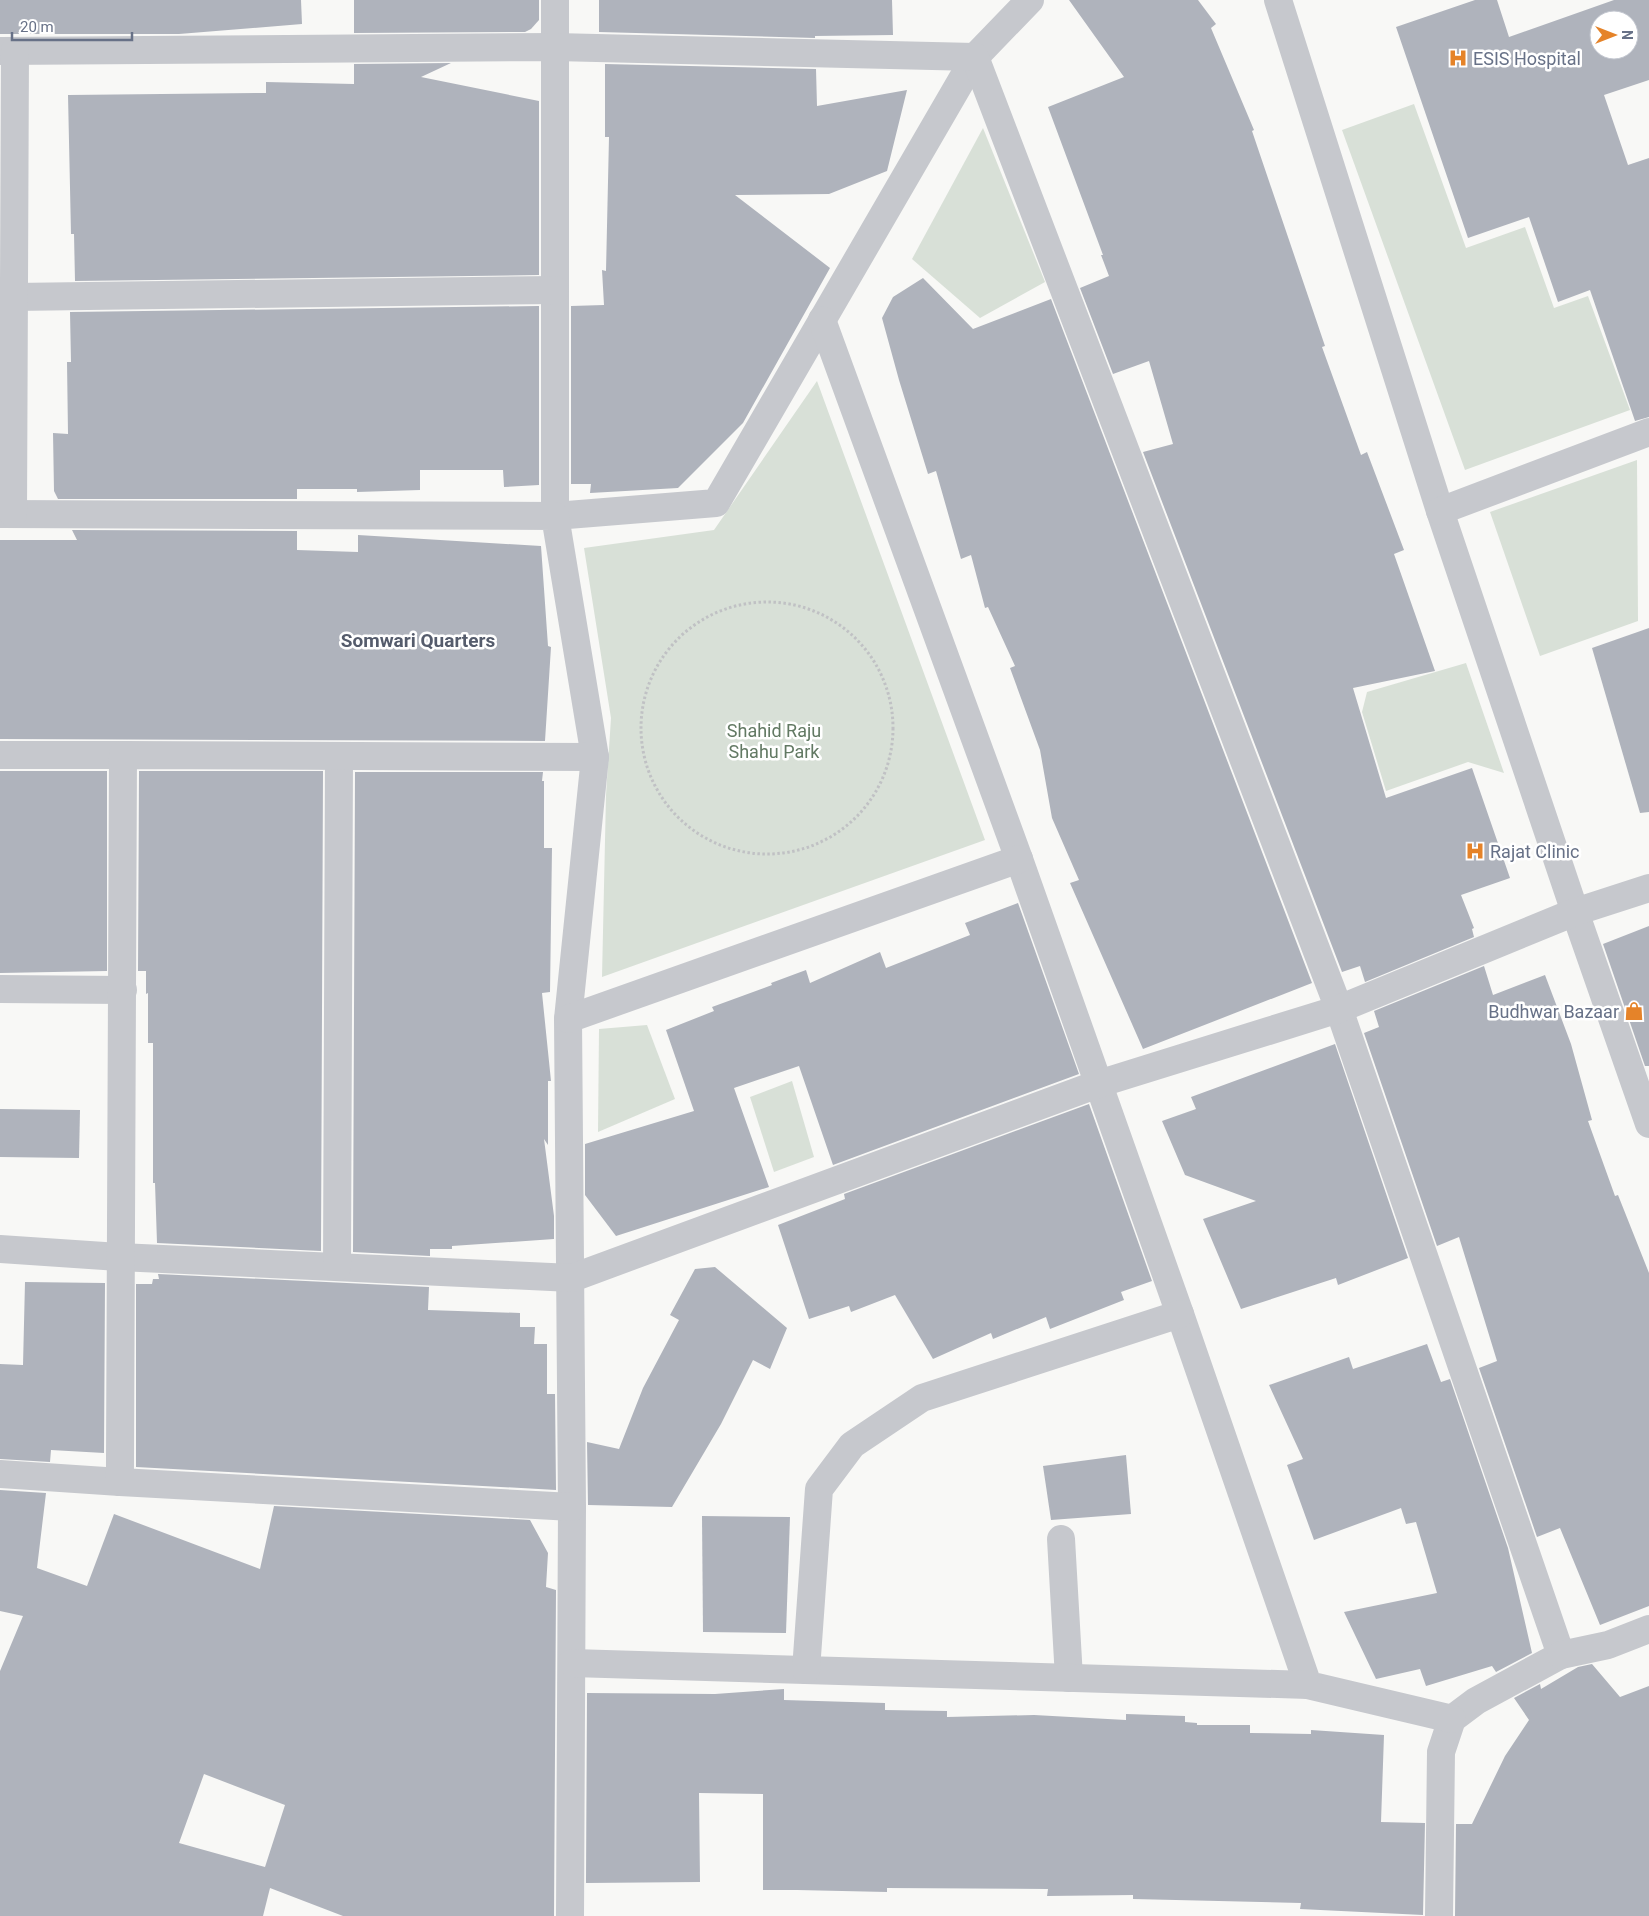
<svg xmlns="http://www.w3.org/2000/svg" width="1649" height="1916" viewBox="0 0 1649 1916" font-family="Roboto,sans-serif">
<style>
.green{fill:#d8e0d7}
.building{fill:#afb3bc;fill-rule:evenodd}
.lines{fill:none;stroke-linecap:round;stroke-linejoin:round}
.path{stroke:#c0c1c4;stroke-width:3;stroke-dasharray:2.5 2.5;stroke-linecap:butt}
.minor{stroke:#c6c8cd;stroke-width:28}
.labels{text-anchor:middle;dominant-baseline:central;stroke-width:5;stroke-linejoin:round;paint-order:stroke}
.poi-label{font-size:18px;fill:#677187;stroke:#fff;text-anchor:start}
.park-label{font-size:18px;fill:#627963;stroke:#fff}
.neighbourhood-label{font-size:19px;font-weight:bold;fill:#555c6c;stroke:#fff}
</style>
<rect width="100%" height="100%" fill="#f8f8f6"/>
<!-- green -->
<g class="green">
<path d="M1414,104l52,144 59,-21 29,81 34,-12 42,114 -165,60 -123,-340z"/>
<path d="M983,128l62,154 -65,36 -68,-59z"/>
<path d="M817,381l168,459 -383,137 4,-182 5,-77 -27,-170 130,-18z"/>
<path d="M1637,460l1,161 -98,35 -50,-144z"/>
<path d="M1466,663l38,110 -36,-11 -82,29 -24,-79 5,-20z"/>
<path d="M647,1025l28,74 -77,33 1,-103z"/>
<path d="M792,1081l22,76 -40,15 -24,-75z"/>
</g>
<!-- building -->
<g class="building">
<path d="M0,0h301l1,24 -123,10h-179z"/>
<path d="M354,0h185v20l-8,9 -6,3 -171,1z"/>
<path d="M599,0h293l1,35 -78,1v2l-216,-6z"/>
<path d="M1069,0h129l18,24 -5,4 43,102 -2,1 73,215 -3,1 39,108 6,-3 37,98 -10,4 41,117 -82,17 33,110 86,-30 38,110 -49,17 13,33 -2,1 2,8 -109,45 -5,-16 -18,6 -199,-520 30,-8 -24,-83 -36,13 -33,-86 29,-12 -8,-21h2l-55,-148 76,-30z"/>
<path d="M1475,0h22l12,37 105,-37h35v80l-45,15 24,70 21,-7v259l-14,4 -45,-131 -32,12 -29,-85 -61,21 -72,-211zM1599,20h30v30h-30z"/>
<path d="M451,63l-30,14 118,24v174l-464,6 -1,-47h-3l-3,-139 198,-2v-11l88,2v-20z"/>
<path d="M605,64l211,5 1,37 90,-16 -20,81 -58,23 -94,1 95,73 -87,155 -65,65 -88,5 1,-9h-20v-178l33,-1 -2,-35 4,1 3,-134h-4z"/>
<path d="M923,278l50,51 78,-30 261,684 -169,66 -73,-166 9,-3 -27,-62 -12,-68 -30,-82 5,-2 -27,-59 -3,1 -14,-53 -10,4 -25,-88 -8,3 -29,-94 -17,-62 11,-21z"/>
<path d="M539,306v179l-35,2 -1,-17h-83v20l-63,2v-3h-60v10h-239l-4,-8 -1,-58 15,1 -1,-72h4l-1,-50z"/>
<path d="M72,530l225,1v19l61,2v-17l183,11 7,100 3,1 -6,94 -545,-2v-199h77z"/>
<path d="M1649,628v184l-9,1 -48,-165z"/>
<path d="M0,771h107v200l-107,2z"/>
<path d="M139,771h184l-2,480 -164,-8 -2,-60h-2v-140h-5v-50l-2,1v-23h-8z"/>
<path d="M355,772h188l-1,9h2v67h8l-2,144 -8,1 9,88h-3v64l-4,-6 10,77v23l-102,7v3h-22v7l-77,-4z"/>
<path d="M1018,903l61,171 -246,91 -34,-99 -65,22 35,99 -153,49 -31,-41v-51l109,-33 -28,-81 48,-19 -2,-4 60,-22 -1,-2 35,-13 4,13 70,-31 6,16 84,-33 -5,-12z"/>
<path d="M1649,926v140h-4l-42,-122z"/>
<path d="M1484,966l9,29 52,-20 26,69 21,76 -4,1 27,75 3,-1 31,78v333l-49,19 -40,-97 -23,9 -58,-169 18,-7 -38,-124 -22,9 -73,-213 15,-6 -5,-16z"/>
<path d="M1335,1044l73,214 -70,27 -2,-7 -95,31 -38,-90 53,-18 -71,-26 -23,-54 34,-12 -5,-12z"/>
<path d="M1089,1104l63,177 -31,11 3,8 -74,29 -4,-12 -53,22 -2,-6 -58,26 -38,-64 -44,17 -2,-6 -40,13 -31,-94 67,-26 -1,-5z"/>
<path d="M0,1109l80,1 -1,48 -79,-1z"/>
<path d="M715,1267l72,61 -17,41 -17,-9 -32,64 -49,83 -84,-2 -1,-63 32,7 24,-61 36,-68 -9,-5 25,-46z"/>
<path d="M158,1274l271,13 -1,23 92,3v14h15l-1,17h13v50h8l1,96 -420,-23v-183h16l1,-5h6z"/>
<path d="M25,1282l80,1 -1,170 -53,-3 -1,12 -50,-3v-95l23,1z"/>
<path d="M1427,1344l14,38 9,-3 58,169 24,105 -36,19 -4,-6 -66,20 -6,-17 -44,10 -32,-67 93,-19 -21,-71 -10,2 -5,-16 -87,32 -27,-75 16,-6 -34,-74 80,-28 4,12z"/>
<path d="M1126,1455l5,59 -80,6 -8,-54z"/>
<path d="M0,1490l46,3 -9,75 50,18 27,-72 146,55 14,-63 256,14 18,33 -2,34 10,3 -2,326h-211l-73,-28 -7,28h-263v-245l23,-55 -23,-5zM204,1774l81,31 -20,62 -86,-24z"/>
<path d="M702,1516l88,1 -4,116 -83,-1z"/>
<path d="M1592,1664l28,33 29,-11v230h-194l1,-92h16l33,-68 24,-36 -15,-22 26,-14 1,5 37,-22z"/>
<path d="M784,1689v11l101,3v7l62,1v6l87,-2 92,5v-6l59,2v6l12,1v2h53v8l61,1v-4l73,5 -3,87 44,1 -2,92 -123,-6 1,-6 -168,-4v-4l-86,1 1,-7 -161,-1v4l-90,-2h-34v-96l-64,-1 1,89 -114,1 1,-190 128,1z"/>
</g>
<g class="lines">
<!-- path -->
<circle class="path" cx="767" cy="728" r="126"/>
<!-- minor -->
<g class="minor">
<path d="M555,0v516l161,-13 259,-446 55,-57"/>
<path d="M1278,0l162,511 135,401 74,212"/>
<path d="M0,51l555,-4 420,10 364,952 222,646 -85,46 -24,18 -11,33 -2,164"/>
<path d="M13,297l542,-7"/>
<path d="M822,320l197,539 161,455 128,371 144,34"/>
<path d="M1440,511l209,-79"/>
<path d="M0,514l555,2 40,241 -27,262 4,488 -2,409"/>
<path d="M13,514l2,-463"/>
<path d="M0,755h123"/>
<path d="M0,989l123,1"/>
<path d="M568,1019l451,-160"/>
<path d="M0,1249l119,8 453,21 526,-194 241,-75 236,-97 74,-24"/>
<path d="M337,1267l2,-511"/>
<path d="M0,1474l120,8"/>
<path d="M572,1507l-452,-25c-1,-242 3,-484 3,-727l472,2"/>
<path d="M1061,1539l8,139"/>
<path d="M1561,1655l47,-10 41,-16"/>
<path d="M572,1663l736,22"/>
<path d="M806,1670l13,-181 33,-44 70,-47 258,-84"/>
</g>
</g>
<!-- icons -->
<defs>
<g id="hospital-bare" transform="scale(1.5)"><path d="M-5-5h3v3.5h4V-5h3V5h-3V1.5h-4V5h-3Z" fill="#e58329" stroke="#fff" stroke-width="2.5" paint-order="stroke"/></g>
<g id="shop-bare" transform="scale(1.5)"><path d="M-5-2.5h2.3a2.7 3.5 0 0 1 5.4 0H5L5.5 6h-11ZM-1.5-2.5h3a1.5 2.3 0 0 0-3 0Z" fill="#e58329" stroke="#fff" stroke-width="2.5" paint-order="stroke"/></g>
</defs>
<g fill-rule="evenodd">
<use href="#hospital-bare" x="1458" y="58"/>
<use href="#hospital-bare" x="1475" y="851"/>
<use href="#shop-bare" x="1634" y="1011"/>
</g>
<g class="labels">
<!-- poi labels -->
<g class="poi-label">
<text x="1473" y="58">ESIS Hospital</text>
<text x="1490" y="851">Rajat Clinic</text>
<text x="1619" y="1011" text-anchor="end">Budhwar Bazaar</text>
</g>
<!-- park labels -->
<g class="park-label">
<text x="774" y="730">Shahid Raju<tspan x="774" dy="21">Shahu Park</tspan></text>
</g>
<!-- neighbourhood labels -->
<g class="neighbourhood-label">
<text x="418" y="640">Somwari Quarters</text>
</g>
</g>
<!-- north arrow -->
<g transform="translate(1614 35) rotate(90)"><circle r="24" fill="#ffffff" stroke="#c2c6cf"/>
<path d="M0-4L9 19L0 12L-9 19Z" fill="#e58329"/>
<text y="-8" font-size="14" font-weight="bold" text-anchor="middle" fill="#677187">N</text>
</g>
<!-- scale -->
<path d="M12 32v8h120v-8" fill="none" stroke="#677187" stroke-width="2.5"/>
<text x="20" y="32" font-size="15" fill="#677187" stroke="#ffffff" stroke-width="4" paint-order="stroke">20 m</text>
</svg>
